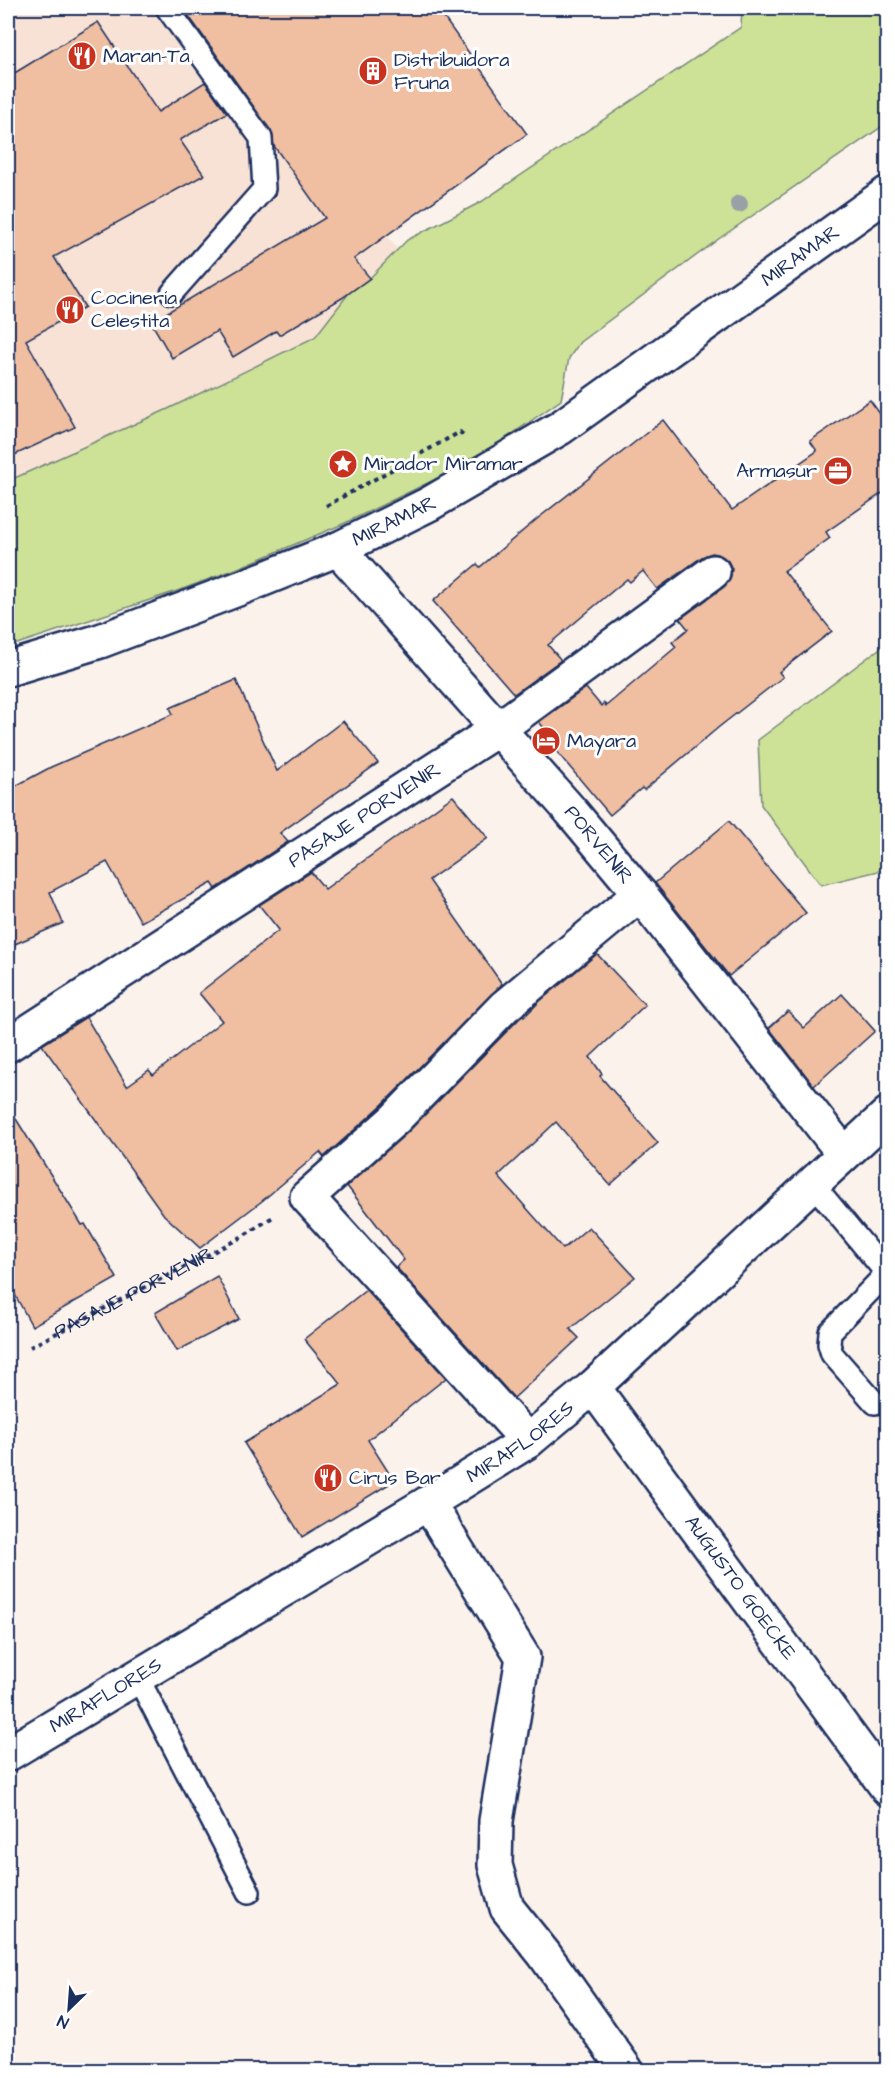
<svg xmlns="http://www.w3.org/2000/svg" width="895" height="2078" viewBox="0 0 895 2078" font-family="'Architects Daughter',sans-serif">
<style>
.built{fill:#f8e2d5}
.green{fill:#cde297;stroke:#74887a;stroke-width:1.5}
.building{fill:#f0bea0;stroke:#1b2f5e;stroke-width:1.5}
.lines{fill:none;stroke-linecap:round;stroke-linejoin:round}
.service-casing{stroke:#1b2f5e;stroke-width:26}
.minor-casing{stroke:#1b2f5e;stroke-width:38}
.path{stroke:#1b2f5e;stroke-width:4;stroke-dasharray:4.5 4.5;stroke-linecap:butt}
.service{stroke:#fff;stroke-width:21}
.minor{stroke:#fff;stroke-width:33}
.tree{fill:#99a0a6}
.labels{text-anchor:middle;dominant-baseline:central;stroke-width:6;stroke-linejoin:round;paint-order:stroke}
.poi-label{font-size:20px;fill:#1b2f5e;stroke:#fff;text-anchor:start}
.street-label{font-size:20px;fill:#1b2f5e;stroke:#fff}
</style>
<rect width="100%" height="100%" fill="#fcf2ec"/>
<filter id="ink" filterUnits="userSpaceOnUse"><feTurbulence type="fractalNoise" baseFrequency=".0167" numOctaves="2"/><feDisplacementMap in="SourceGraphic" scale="12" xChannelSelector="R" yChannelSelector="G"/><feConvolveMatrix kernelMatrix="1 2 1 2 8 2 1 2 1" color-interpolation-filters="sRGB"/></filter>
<g filter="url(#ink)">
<!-- built -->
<path class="built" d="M8,8h208l182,242 -28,28 -21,15 -34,44 -147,72 -160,72z"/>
<!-- green -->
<g class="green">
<path d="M742,8h145v115l-167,115 -140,104 -11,16 -8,42 -88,61 -130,63 -107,45 -56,21 -172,57v-166l160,-72 147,-72 34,-44 21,-15 37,-38 74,-38 260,-175z"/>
<path d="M887,643v226l-66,16 -60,-80 -3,-65z"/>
</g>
<!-- building -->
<g class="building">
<path d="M183,8h254l90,126 -173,125 16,19 -28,20 -63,37 -3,-4 -43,26 -16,-26 -45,27 -21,-36 174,-104 -51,-72 -3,-15z"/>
<path d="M98,22l60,90 47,-30 22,31 -47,27 24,35 -150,82 31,50 -59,33 49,87 -67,31v-381z"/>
<path d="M870,400l18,25v64l-62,43 4,6 -46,33 48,60 -53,41 4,5 -64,50 -75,63 -2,-2 -32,27 -58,-69 4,-4 -17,-20 47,-34 15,18 3,-3 2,3 70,-59 -4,-5 16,-13 -8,-10 44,-32 6,-7 2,-11 -4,-8 -8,-6 -8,-2 -10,4 -45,32 -14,-18 -13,11 -3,-3 -79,66 13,15 -47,34 -81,-93 44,-37 3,3 57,-48 126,-99 69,90 85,-59 -7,-10z"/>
<path d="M236,680l41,91 66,-50 35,42 -98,70 8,9 -72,47 -4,-6 -71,39 -34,-60 -57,30 13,31 -55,24v-157l43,-23 122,-53 -3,-6z"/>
<path d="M453,796l35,42 -59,42 73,104 -120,121 -58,52 -4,-5 -58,49 -62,47 -36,-33 -122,-170 44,-28 41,69 22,-16 4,5 69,-54 -23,-28 80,-63 -20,-25 52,-33 14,17z"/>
<path d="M729,821l77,92 -77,63 -74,-93z"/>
<path d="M597,954l48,51 -55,52 12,17 -2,2 58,67 -48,42 -54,-63 -58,54 65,73 26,-22 46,50 -65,52 9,9 -65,60 -118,-131 8,-7 -57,-74 61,-54 109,-111 6,-6 1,2 16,-16z"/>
<path d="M842,994l33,37 -61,55 -45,-58 19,-17 16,17z"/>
<path d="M8,1106l74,119 3,-1 32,54 -85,48 -24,-44z"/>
<path d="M217,1276l22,43 -62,32 -22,-38z"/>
<path d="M366,1290l80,88 -78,62 26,41 -92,56 -58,-94 97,-59 -37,-45z"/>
</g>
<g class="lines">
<!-- service casing -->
<g class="service-casing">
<g id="service">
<path d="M167,8l94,130 3,51 -92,104"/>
<path d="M813,1184l75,91"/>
<path d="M875,1403l-43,-49 -3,-10 1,-12 56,-58"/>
<path d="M137,1676l112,216"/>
</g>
</g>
<!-- minor casing -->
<g class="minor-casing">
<g id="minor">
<path id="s2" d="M338,549l232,261 70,84 204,260"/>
<path id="s3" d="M8,669l92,-28 143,-54 95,-38 91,-45 131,-76 328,-235"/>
<path id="s4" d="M8,1045l490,-316 215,-157"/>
<path id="s5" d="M593,1387l295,402"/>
<path d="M528,1441l-221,-244 88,-78 109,-112 136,-113"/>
<path d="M428,1503l95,154 -27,164 -1,44 12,43 37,46 82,116"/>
<path id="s6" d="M8,1754l420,-251 100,-62 65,-54 295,-273"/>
</g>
</g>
<!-- path -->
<g class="path">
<path d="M326,506l134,-74 5,5"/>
<path id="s1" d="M30,1347l208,-108 35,-22"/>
</g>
<!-- service -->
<use href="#service" class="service"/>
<!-- minor -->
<use href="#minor" class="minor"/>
</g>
<!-- trees -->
<circle class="tree" cx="739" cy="204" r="9"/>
</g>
<!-- icons -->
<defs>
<g id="restaurant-disc" transform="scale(1.5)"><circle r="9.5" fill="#c8321e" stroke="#fff"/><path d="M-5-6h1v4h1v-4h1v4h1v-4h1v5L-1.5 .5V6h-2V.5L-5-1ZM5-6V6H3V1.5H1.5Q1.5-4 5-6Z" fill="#fff"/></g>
<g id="building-disc" transform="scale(1.5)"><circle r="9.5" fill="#c8321e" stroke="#fff"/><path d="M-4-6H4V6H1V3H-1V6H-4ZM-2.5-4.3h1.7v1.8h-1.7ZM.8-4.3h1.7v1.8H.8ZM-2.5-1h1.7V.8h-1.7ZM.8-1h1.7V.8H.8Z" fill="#fff"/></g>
<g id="sight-disc" transform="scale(1.5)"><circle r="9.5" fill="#c8321e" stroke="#fff"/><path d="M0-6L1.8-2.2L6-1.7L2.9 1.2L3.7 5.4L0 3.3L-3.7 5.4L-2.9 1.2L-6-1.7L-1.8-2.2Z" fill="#fff"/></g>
<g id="office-disc" transform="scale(1.5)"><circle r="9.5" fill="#c8321e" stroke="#fff"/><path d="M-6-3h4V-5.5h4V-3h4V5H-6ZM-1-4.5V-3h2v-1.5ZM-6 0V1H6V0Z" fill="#fff"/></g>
<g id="hotel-disc" transform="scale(1.5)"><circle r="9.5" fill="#c8321e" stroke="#fff"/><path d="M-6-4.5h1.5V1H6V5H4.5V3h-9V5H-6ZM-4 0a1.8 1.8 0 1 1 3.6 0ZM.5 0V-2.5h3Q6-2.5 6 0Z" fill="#fff"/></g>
</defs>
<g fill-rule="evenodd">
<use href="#restaurant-disc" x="82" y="56"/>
<use href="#building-disc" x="373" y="71"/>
<use href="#restaurant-disc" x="70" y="310"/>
<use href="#sight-disc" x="343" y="464"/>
<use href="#office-disc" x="838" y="471"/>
<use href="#hotel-disc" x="546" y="741"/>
<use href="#restaurant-disc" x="328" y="1478"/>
</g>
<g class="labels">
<!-- poi labels -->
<g class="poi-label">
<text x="103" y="56">Maran-Ta</text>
<text x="394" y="60">Distribuidora<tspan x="394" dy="23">Fruna</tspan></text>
<text x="91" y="298">Cocinería<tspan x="91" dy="23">Celestita</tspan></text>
<text x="364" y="464">Mirador Miramar</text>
<text x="817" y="471" text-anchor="end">Armasur</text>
<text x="567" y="741">Mayara</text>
<text x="349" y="1478">Cirus Bar</text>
</g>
<!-- street labels -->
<g class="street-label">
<text stroke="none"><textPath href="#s3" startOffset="900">MIRAMAR</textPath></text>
<text stroke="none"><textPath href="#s3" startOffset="414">MIRAMAR</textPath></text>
<text stroke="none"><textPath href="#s4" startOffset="424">PASAJE PORVENIR</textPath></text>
<text stroke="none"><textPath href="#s2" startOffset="394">PORVENIR</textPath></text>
<text stroke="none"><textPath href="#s1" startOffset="117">PASAJE PORVENIR</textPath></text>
<text stroke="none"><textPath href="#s6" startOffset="600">MIRAFLORES</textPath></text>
<text stroke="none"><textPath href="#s5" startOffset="249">AUGUSTO GOECKE</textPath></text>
<text stroke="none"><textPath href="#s6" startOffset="114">MIRAFLORES</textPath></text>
</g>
</g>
<!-- margin -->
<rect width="895" height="2078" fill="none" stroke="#fff" stroke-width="30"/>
<rect x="15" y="15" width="865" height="2048" fill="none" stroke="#1b2f5e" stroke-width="2" filter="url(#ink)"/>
<!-- north arrow -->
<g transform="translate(69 2009) rotate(205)" stroke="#ffffff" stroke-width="4.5" paint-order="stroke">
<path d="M0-4.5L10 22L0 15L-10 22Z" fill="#1b2f5e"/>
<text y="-9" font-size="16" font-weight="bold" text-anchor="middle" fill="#1b2f5e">N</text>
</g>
</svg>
